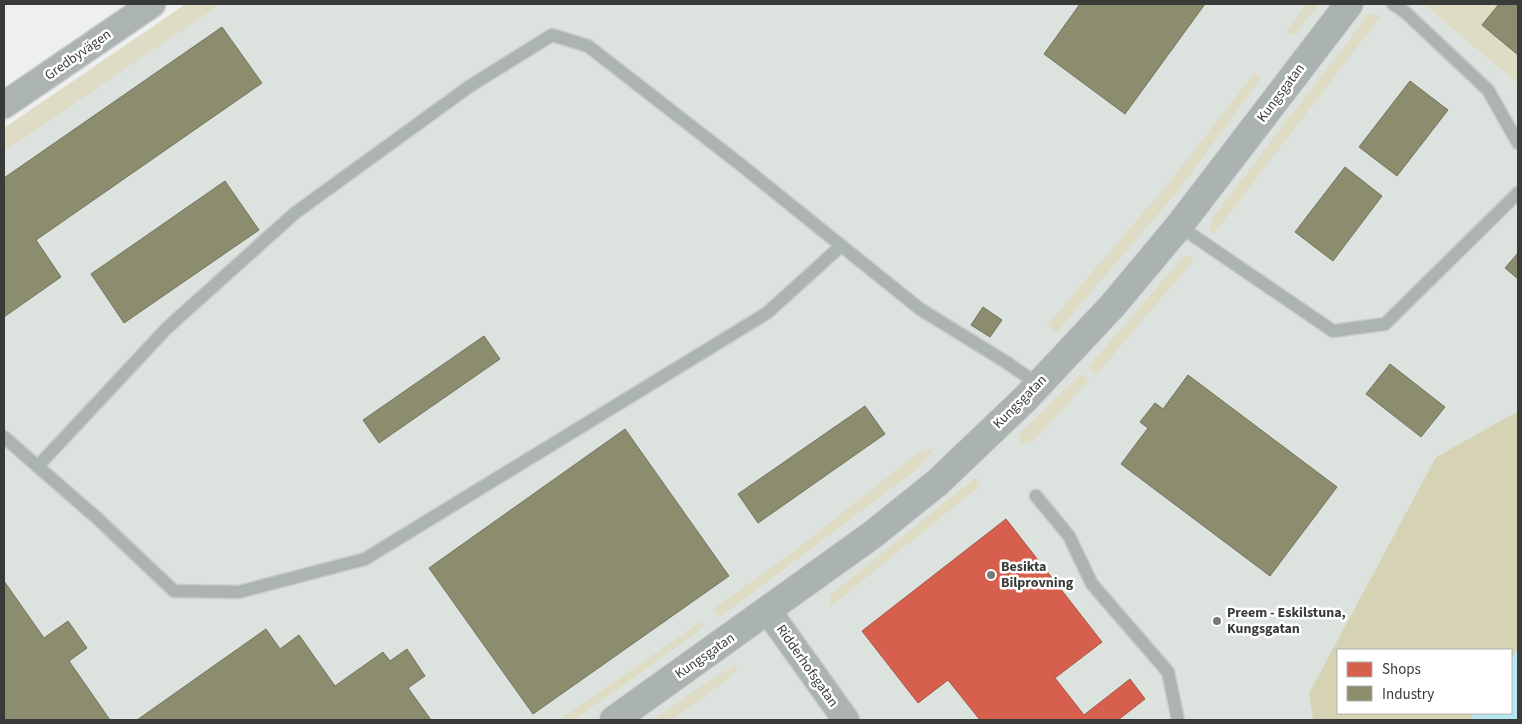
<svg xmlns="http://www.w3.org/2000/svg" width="1522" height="724" viewBox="0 0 1522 724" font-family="'Source Sans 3',sans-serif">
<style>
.built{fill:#dce3de}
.green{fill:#dedcc5}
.forest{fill:#d6d2b4}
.water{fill:#b7e7f2}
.shops{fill:#d6604d;stroke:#a75547}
.industry{fill:#8c8c6e;stroke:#73745e}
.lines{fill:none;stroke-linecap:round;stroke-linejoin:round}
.lane-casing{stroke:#cacbca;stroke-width:15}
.street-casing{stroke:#cacbca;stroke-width:29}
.secondary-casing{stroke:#cacbca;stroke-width:30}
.lane{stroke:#acb4b2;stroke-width:12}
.street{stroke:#acb4b2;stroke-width:26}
.secondary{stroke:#aab3b1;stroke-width:28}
.poi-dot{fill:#787a78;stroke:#fff;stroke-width:2}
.labels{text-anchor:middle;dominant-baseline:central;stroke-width:5;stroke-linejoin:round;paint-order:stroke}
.street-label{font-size:14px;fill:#393b39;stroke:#fff}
.poi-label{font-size:14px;font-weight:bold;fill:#393b39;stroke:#fff;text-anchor:start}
</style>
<rect width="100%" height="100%" fill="#edf0ee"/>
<!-- built -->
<path class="built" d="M186,4h1237l95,80v327l-82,46 -127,236 4,27h-1309v-590z"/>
<!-- green -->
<g class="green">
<path d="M186,4h35l-217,147v-23z"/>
<path d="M1306,4h13l-25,31 -8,-3z"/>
<path d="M1423,4h95v80z"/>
<path d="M1367,14l14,2 -168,219 -3,-6 2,-11 143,-186z"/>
<path d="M1255,72l6,6 -83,113 -122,142 -9,-8 119,-139z"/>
<path d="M1188,256l6,4 -98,115 -8,-8 94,-109z"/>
<path d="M1081,374l8,7 -56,60 -11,4 -4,-10z"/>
<path d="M936,448l-20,22 -197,148 -6,-9 80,-57 126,-100z"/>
<path d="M975,478l6,7 -151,122 -1,-11z"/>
<path d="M702,621l3,4 -14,12 -117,83h-15z"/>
<path d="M736,664l1,6 -10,10 -56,40h-19l42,-29z"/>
</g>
<!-- forest -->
<path class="forest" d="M1518,411v237l-7,12v-10h-173v63h137l-5,7h-157l-4,-27 127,-236z"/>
<!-- water -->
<path class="water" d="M1518,648v72h-48l5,-7h36v-53z"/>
<!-- shops -->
<path class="shops" d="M1006,519l96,123 -47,36 29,37 46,-36 15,20 -27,21h-138l-32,-40 -30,23 -56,-72z"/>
<!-- industry -->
<g class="industry">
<path d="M1080,4h125l-80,110 -81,-60z"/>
<path d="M1499,4h19v51l-36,-30z"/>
<path d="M222,27l40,56 -226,157 25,37 -57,40v-139z"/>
<path d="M1410,81l38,29 -51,66 -38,-29z"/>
<path d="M1345,167l37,29 -49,65 -38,-29z"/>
<path d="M225,181l34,49 -135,93 -33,-49z"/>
<path d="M1518,253v26l-13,-11z"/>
<path d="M983,307l19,13 -12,17 -19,-12z"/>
<path d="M484,336l16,23 -121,84 -16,-23z"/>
<path d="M1390,364l55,43 -24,30 -55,-43z"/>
<path d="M1188,375l149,112 -67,89 -149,-112 27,-36 -8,-6 15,-19 8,6z"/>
<path d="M865,406l20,28 -127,89 -20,-29z"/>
<path d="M625,429l104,147 -196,138 -104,-146z"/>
<path d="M4,581l40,57 24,-17 19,27 -18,13 41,59h-106z"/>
<path d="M266,629l14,20 19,-14 36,51 48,-34 7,9 17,-12 18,27 -17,12 23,32h-294z"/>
</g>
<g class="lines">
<!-- lane casing -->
<g class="lane-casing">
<g id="lane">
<path d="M1393,4l12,8 83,78 30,53"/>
<path d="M1179,226l154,105 52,-7 133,-131"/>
<path d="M4,437l94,82 76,72 65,1 126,-33 402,-246 74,-67"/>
<path d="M38,466l129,-138 128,-115 175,-127 82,-51 36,11 153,119 179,144 86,53 33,23"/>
<path d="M1036,496l33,40 23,48 76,88 10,48"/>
</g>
</g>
<!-- street casing -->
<g class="street-casing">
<g id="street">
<path d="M4,105l148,-101"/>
<path d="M768,611l78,109"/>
</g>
</g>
<!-- secondary casing -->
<g class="secondary-casing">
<path id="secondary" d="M614,720l258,-185 66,-53 87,-83 88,-94 66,-79 170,-222"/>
</g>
<!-- lane -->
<use href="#lane" class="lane"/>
<!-- street -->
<use href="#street" class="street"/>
<!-- secondary -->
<use href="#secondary" class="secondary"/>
</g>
<!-- markers -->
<g class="poi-dot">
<circle cx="991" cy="575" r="5"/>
<circle cx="1217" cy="621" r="5"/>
</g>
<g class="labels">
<!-- street labels -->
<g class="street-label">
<text transform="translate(78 55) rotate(-35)">Gredbyvägen</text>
<text transform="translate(1281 93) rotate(-53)">Kungsgatan</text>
<text transform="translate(1020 402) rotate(-45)">Kungsgatan</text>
<text transform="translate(705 656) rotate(-35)">Kungsgatan</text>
<text transform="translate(807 666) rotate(55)">Ridderhofsgatan</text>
</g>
<!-- poi labels -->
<g class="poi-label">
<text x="1001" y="567">Besikta<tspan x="1001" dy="16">Bilprovning</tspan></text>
<text x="1227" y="613">Preem - Eskilstuna,<tspan x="1227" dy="16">Kungsgatan</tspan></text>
</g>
</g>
<!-- border -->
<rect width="1522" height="724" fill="none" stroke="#393b39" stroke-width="10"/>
<!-- legend -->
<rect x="1337" y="649" width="175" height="65" fill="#ffffff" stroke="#b0b1b0"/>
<rect x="1347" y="662" width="25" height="15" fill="#d6604d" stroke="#b0b1b0"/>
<text x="1382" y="674" font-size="15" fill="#393b39">Shops</text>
<rect x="1347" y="686" width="25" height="15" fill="#8c8c6e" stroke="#b0b1b0"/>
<text x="1382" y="699" font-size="15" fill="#393b39">Industry</text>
</svg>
